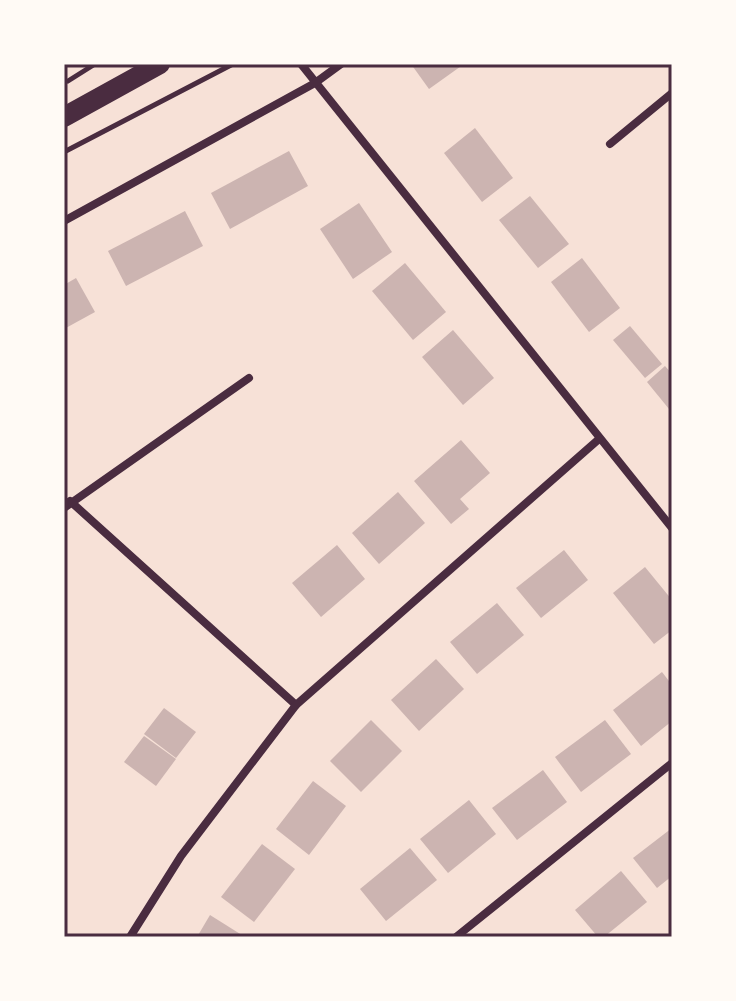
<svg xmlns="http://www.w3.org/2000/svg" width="736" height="1001" viewBox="0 0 736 1001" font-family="'DM Sans',sans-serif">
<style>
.building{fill:#ccb4b1}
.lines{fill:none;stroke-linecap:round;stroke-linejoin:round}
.path{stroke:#4a2c40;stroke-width:5}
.minor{stroke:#4a2c40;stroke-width:8}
.primary{stroke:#4a2c40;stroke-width:20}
.neatline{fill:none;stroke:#4a2c40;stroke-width:3}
</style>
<rect width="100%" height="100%" fill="#f7e1d7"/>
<!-- building -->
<g class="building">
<path d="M411,64h53l-35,25z"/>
<path d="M475,128l38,50 -31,24 -38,-49z"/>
<path d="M289,151l19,35 -78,43 -19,-36z"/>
<path d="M530,196l39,48 -31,24 -39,-48z"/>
<path d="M359,203l33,49 -39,27 -33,-50z"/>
<path d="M185,211l18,35 -77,40 -18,-35z"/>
<path d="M582,258l38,50 -31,24 -38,-50z"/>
<path d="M405,263l41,49 -33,28 -41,-49z"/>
<path d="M76,278l19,34 -31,17v-44z"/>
<path d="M630,326l32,38 -17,14 -32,-38z"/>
<path d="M453,330l41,48 -31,27 -41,-48z"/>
<path d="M665,366l7,8 -3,35 -22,-27z"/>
<path d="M461,440l29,33 -30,26 9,10 -18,15 -37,-43z"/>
<path d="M398,492l27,31 -46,41 -27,-31z"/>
<path d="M337,545l28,34 -44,38 -29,-34z"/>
<path d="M564,550l24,30 -47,38 -25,-30z"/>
<path d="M645,567l27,33v30l-18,14 -41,-51z"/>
<path d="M497,603l27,32 -47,39 -27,-32z"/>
<path d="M436,659l28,30 -45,42 -28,-31z"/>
<path d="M662,672l10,13v36l-31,25 -28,-36z"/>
<path d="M164,708l32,24 -20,26 -32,-24z"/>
<path d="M371,720l31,31 -41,41 -31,-31z"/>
<path d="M605,720l26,34 -50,38 -26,-35z"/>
<path d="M144,736l32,23 -20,27 -32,-24z"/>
<path d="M543,770l24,32 -50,38 -25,-32z"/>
<path d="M313,781l33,25 -37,49 -33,-26z"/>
<path d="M469,800l27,34 -48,39 -28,-34z"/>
<path d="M672,828v48l-15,12 -24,-30z"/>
<path d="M262,844l33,25 -41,53 -33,-25z"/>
<path d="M410,848l27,32 -51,41 -26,-32z"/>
<path d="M621,871l26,31 -43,35h-6l-23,-27z"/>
<path d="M210,915l35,22h-48z"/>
</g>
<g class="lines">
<!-- path -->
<g class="path">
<path d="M68,81l27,-17"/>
<path d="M64,152l169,-88"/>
</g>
<!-- minor -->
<g class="minor">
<path d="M301,64l371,464"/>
<path d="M610,144l62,-51"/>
<path d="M64,221l251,-138 26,-19"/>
<path d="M70,501l226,204"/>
<path d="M64,508l185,-130"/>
<path d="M130,937l51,-81 115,-151 303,-266"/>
<path d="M456,937l216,-174"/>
</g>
<!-- primary -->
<path class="primary" d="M64,117l96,-53"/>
</g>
<!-- border -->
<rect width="736" height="1001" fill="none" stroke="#fffaf5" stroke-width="132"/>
<rect x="66" y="66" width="604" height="869" class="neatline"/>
</svg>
